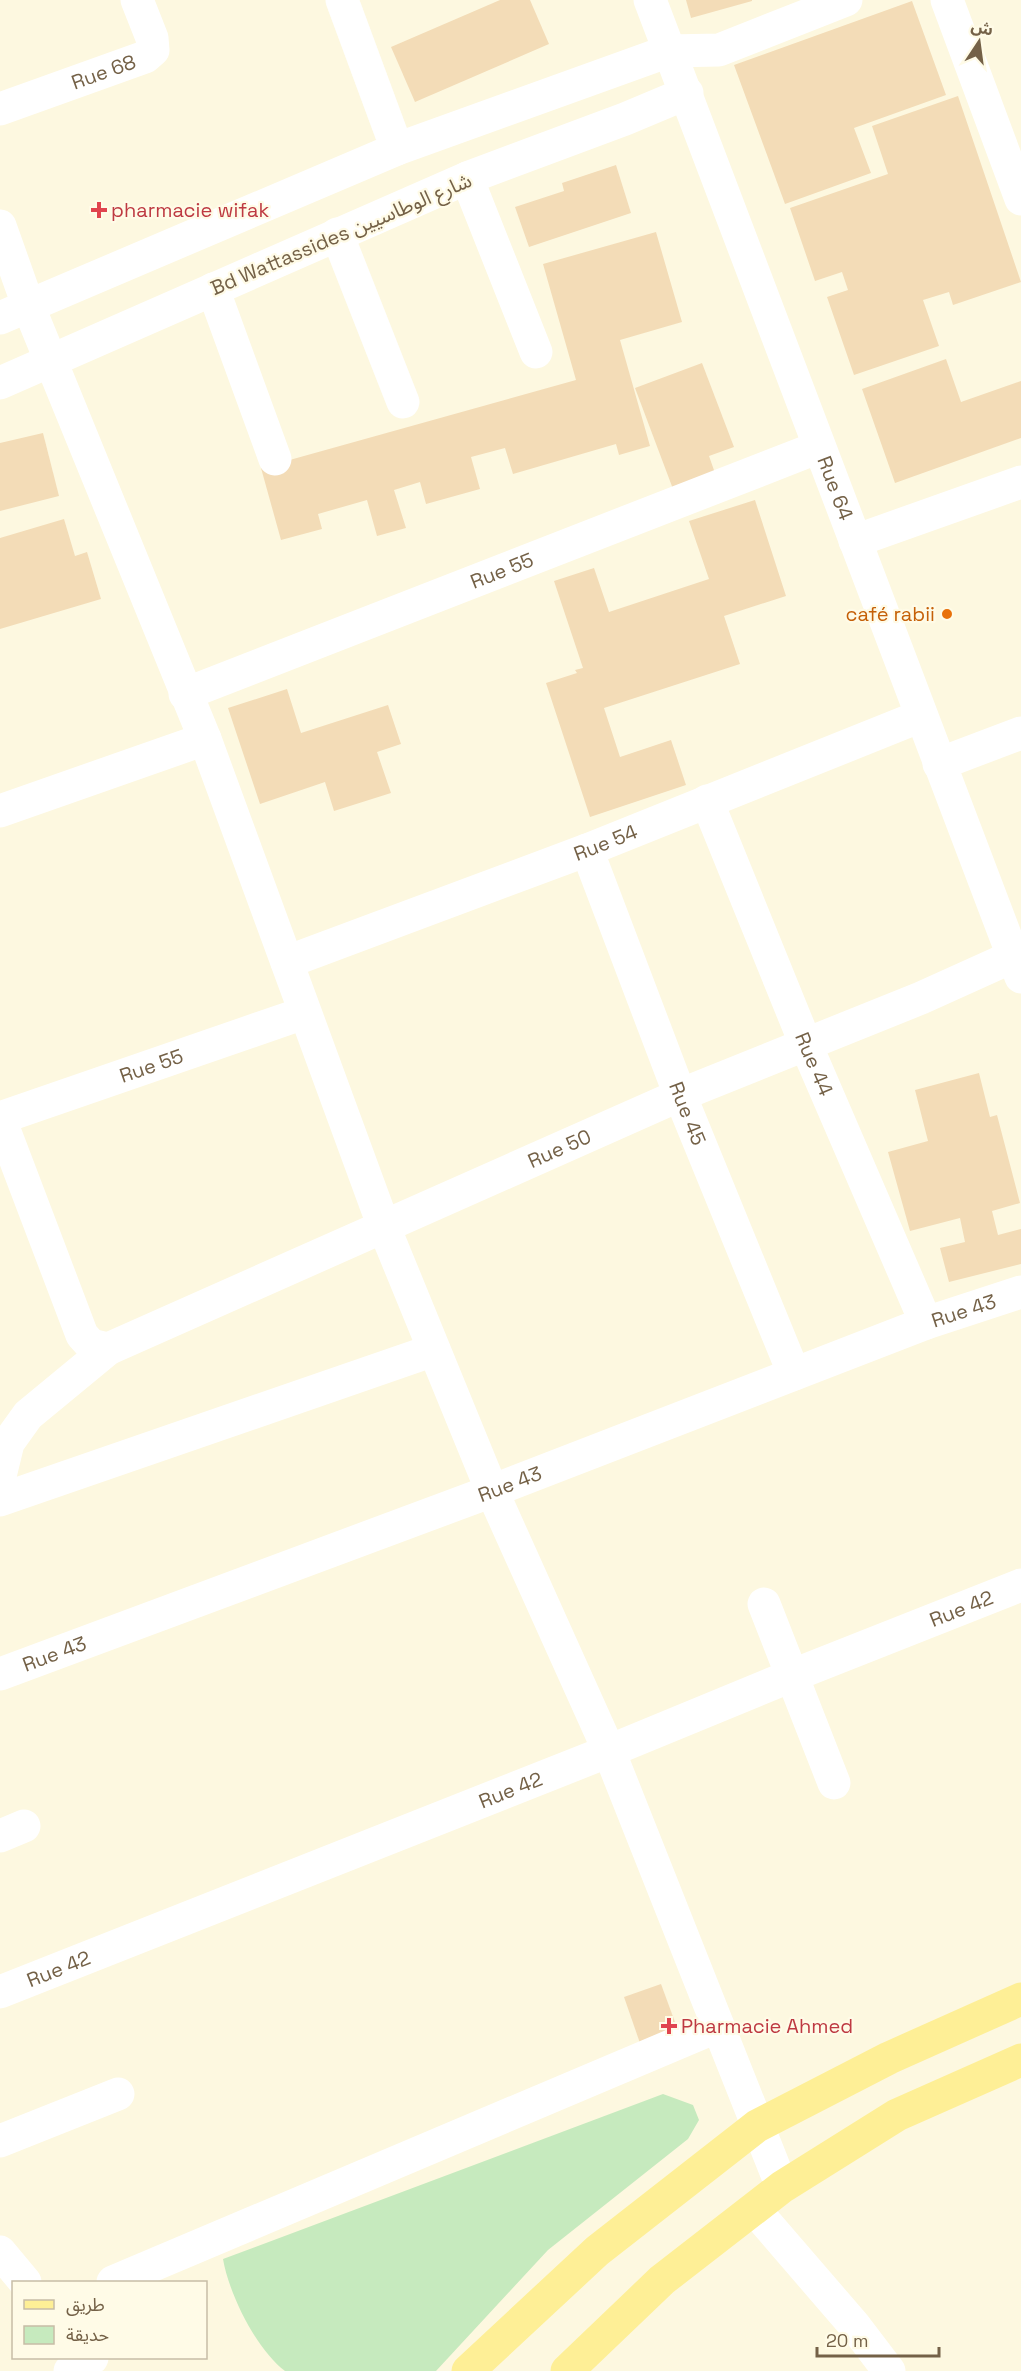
<svg xmlns="http://www.w3.org/2000/svg" width="1021" height="2371" viewBox="0 0 1021 2371" font-family="'Space Grotesk','Noto Sans Arabic',sans-serif">
<style>
.green{fill:#c6eabe}
.building{fill:#f3dcb7}
.lines{fill:none;stroke-linecap:round;stroke-linejoin:round}
.minor{stroke:#fff;stroke-width:33}
.major{stroke:#feef96;stroke-width:33}
.health-dot{fill:#e0444e;stroke:#fffbe7;stroke-width:2}
.food-dot{fill:#e8710a;stroke:#fffbe7;stroke-width:2}
.labels{text-anchor:middle;dominant-baseline:central;stroke-width:4.5;stroke-linejoin:round;paint-order:stroke}
.street-label{font-size:20px;fill:#746147;stroke:#fffbe7}
.health-label{font-size:20px;fill:#be3a42;stroke:#fffbe7;text-anchor:start}
.food-label{font-size:20px;fill:#c56008;stroke:#fffbe7;text-anchor:end}
</style>
<rect width="100%" height="100%" fill="#fdf8e0"/>
<!-- green -->
<path class="green" d="M663,2094l30,11 6,15 -11,19 -140,111 -112,121h-151c-29,-22 -56,-77 -62,-112z"/>
<!-- building -->
<g class="building">
<path d="M500,0h30l19,44 -134,58 -24,-55z"/>
<path d="M686,0h66v1l-61,17z"/>
<path d="M912,1l34,94 -92,33 17,45 -86,31 -51,-139z"/>
<path d="M958,96l63,186 -68,23 -4,-13 -26,8 16,46 -85,29 -27,-78 21,-7 -6,-18 -27,9 -25,-73 98,-34 -16,-48z"/>
<path d="M616,165l15,48 -102,34 -14,-40 49,-16 -2,-8z"/>
<path d="M656,232l26,90 -62,18 30,106 -31,9 -3,-11 -103,30 -8,-26 -34,9 9,32 -54,15 -6,-22 -26,8 12,38 -29,8 -10,-36 -49,14 4,15 -41,11 -20,-72 315,-88 -33,-116z"/>
<path d="M946,359l15,43 60,-21v57l-126,45 -33,-94z"/>
<path d="M702,363l32,84 -25,9 6,17 -42,16 -38,-101z"/>
<path d="M43,433l16,63 -59,15v-68z"/>
<path d="M755,500l31,96 -62,20 16,48 -136,44 16,49 51,-17 15,45 -96,32 -44,-134 31,-10 -2,-3 8,-2 -29,-87 40,-13 15,44 100,-33 -20,-58z"/>
<path d="M64,519l11,37 12,-4 14,47 -101,30v-91z"/>
<path d="M287,689l14,44 87,-28 13,39 -24,8 14,41 -57,18 -9,-29 -65,22 -32,-96z"/>
<path d="M979,1073l11,44 7,-2 23,88 -28,8 6,24 23,-6v35l-72,18 -9,-34 25,-6 -5,-24 -50,13 -22,-79 40,-11 -13,-51z"/>
<path d="M661,1984l18,49 -38,13 -17,-49z"/>
</g>
<g class="lines">
<!-- minor -->
<g class="minor">
<path d="M342,0l55,149"/>
<path id="s1" d="M650,0l371,977"/>
<path d="M947,0l74,199"/>
<path id="s2" d="M0,109l145,-52 8,-7 -1,-12 -15,-38"/>
<path d="M467,178l69,174"/>
<path d="M0,226l28,79 177,434 179,488 108,264 117,260 173,436"/>
<path d="M337,234l66,168"/>
<path d="M213,289l62,170"/>
<path d="M0,318l397,-169 272,-98 50,-1 127,-50"/>
<path d="M0,383l467,-205 158,-59 62,-26"/>
<path d="M855,541l166,-59"/>
<path id="s3" d="M185,694l634,-247"/>
<path d="M939,764l82,-31"/>
<path id="s4" d="M707,801l99,244 120,278"/>
<path d="M0,811l205,-72"/>
<path id="s5" d="M587,850l93,245 114,279"/>
<path id="s6" d="M287,962l300,-112 334,-134"/>
<path id="s7" d="M0,1118l304,-105"/>
<path d="M0,1119l82,216 9,10 17,4"/>
<path id="s8" d="M0,1476l8,-33 20,-28 80,-66 572,-254 241,-97 93,-42"/>
<path d="M0,1500l434,-150"/>
<path d="M764,1604l70,179"/>
<path id="s9" d="M0,1674l492,-183 434,-168 95,-31"/>
<path d="M0,1836l24,-10"/>
<path id="s10" d="M0,1992l609,-241 182,-75 230,-91"/>
<path d="M0,2141l118,-47"/>
<path d="M754,2209l100,116 35,46"/>
<path d="M0,2252l25,30"/>
<path d="M113,2282l605,-256"/>
<path d="M70,2371l22,-13"/>
</g>
<!-- major -->
<g class="major">
<path d="M468,2371l129,-120 160,-125 132,-68 132,-59"/>
<path d="M567,2371l95,-91 120,-93 115,-72 124,-55"/>
</g>
</g>
<!-- markers -->
<g class="health-dot">
<path d="M96 201h6v6h6v6h-6v6h-6v-6h-6v-6h6z"/>
<path d="M666 2017h6v6h6v6h-6v6h-6v-6h-6v-6h6z"/>
</g>
<circle class="food-dot" cx="947" cy="614" r="6"/>
<g class="labels">
<!-- street labels -->
<g class="street-label">
<text stroke="none"><textPath href="#s2" startOffset="110">Rue 68</textPath></text>
<text transform="translate(341 234) rotate(-23)">Bd Wattassides شارع الوطاسيين</text>
<text stroke="none"><textPath href="#s1" startOffset="522">Rue 64</textPath></text>
<text stroke="none"><textPath href="#s3" startOffset="340">Rue 55</textPath></text>
<text stroke="none"><textPath href="#s6" startOffset="340">Rue 54</textPath></text>
<text stroke="none"><textPath href="#s4" startOffset="284">Rue 44</textPath></text>
<text stroke="none"><textPath href="#s7" startOffset="160">Rue 55</textPath></text>
<text stroke="none"><textPath href="#s5" startOffset="282">Rue 45</textPath></text>
<text stroke="none"><textPath href="#s8" startOffset="666">Rue 50</textPath></text>
<text stroke="none"><textPath href="#s9" startOffset="1030">Rue 43</textPath></text>
<text stroke="none"><textPath href="#s9" startOffset="544">Rue 43</textPath></text>
<text stroke="none"><textPath href="#s10" startOffset="1035">Rue 42</textPath></text>
<text stroke="none"><textPath href="#s9" startOffset="58">Rue 43</textPath></text>
<text stroke="none"><textPath href="#s10" startOffset="549">Rue 42</textPath></text>
<text stroke="none"><textPath href="#s10" startOffset="63">Rue 42</textPath></text>
</g>
<!-- health labels -->
<g class="health-label">
<text x="111" y="210">pharmacie wifak</text>
<text x="681" y="2026">Pharmacie Ahmed</text>
</g>
<!-- food labels -->
<g class="food-label">
<text x="935" y="614">café rabii</text>
</g>
</g>
<!-- legend -->
<rect x="12" y="2281" width="195" height="78" fill="#fffbe7" stroke="#c7bda7" stroke-width="1.5"/>
<rect x="24" y="2300" width="30" height="9" fill="#feef96" stroke="#c7bda7" stroke-width="1.5"/>
<text x="66" y="2311" font-size="18" fill="#746147">طريق</text>
<rect x="24" y="2326" width="30" height="18" fill="#c6eabe" stroke="#c7bda7" stroke-width="1.5"/>
<text x="66" y="2341" font-size="18" fill="#746147">حديقة</text>
<!-- north arrow -->
<g transform="translate(979 42) rotate(13)" stroke="#fffbe7" stroke-width="4.5" paint-order="stroke">
<path d="M0-4.5L10 22L0 15L-10 22Z" fill="#746147"/>
<text y="-9" font-size="16" font-weight="bold" text-anchor="middle" fill="#746147">ش</text>
</g>
<!-- scale -->
<path d="M817 2347v9h122v-9" fill="none" stroke="#746147" stroke-width="3"/>
<text x="826" y="2347" font-size="18" fill="#746147" stroke="#fffbe7" stroke-width="4.5" paint-order="stroke">20 m</text>
</svg>
